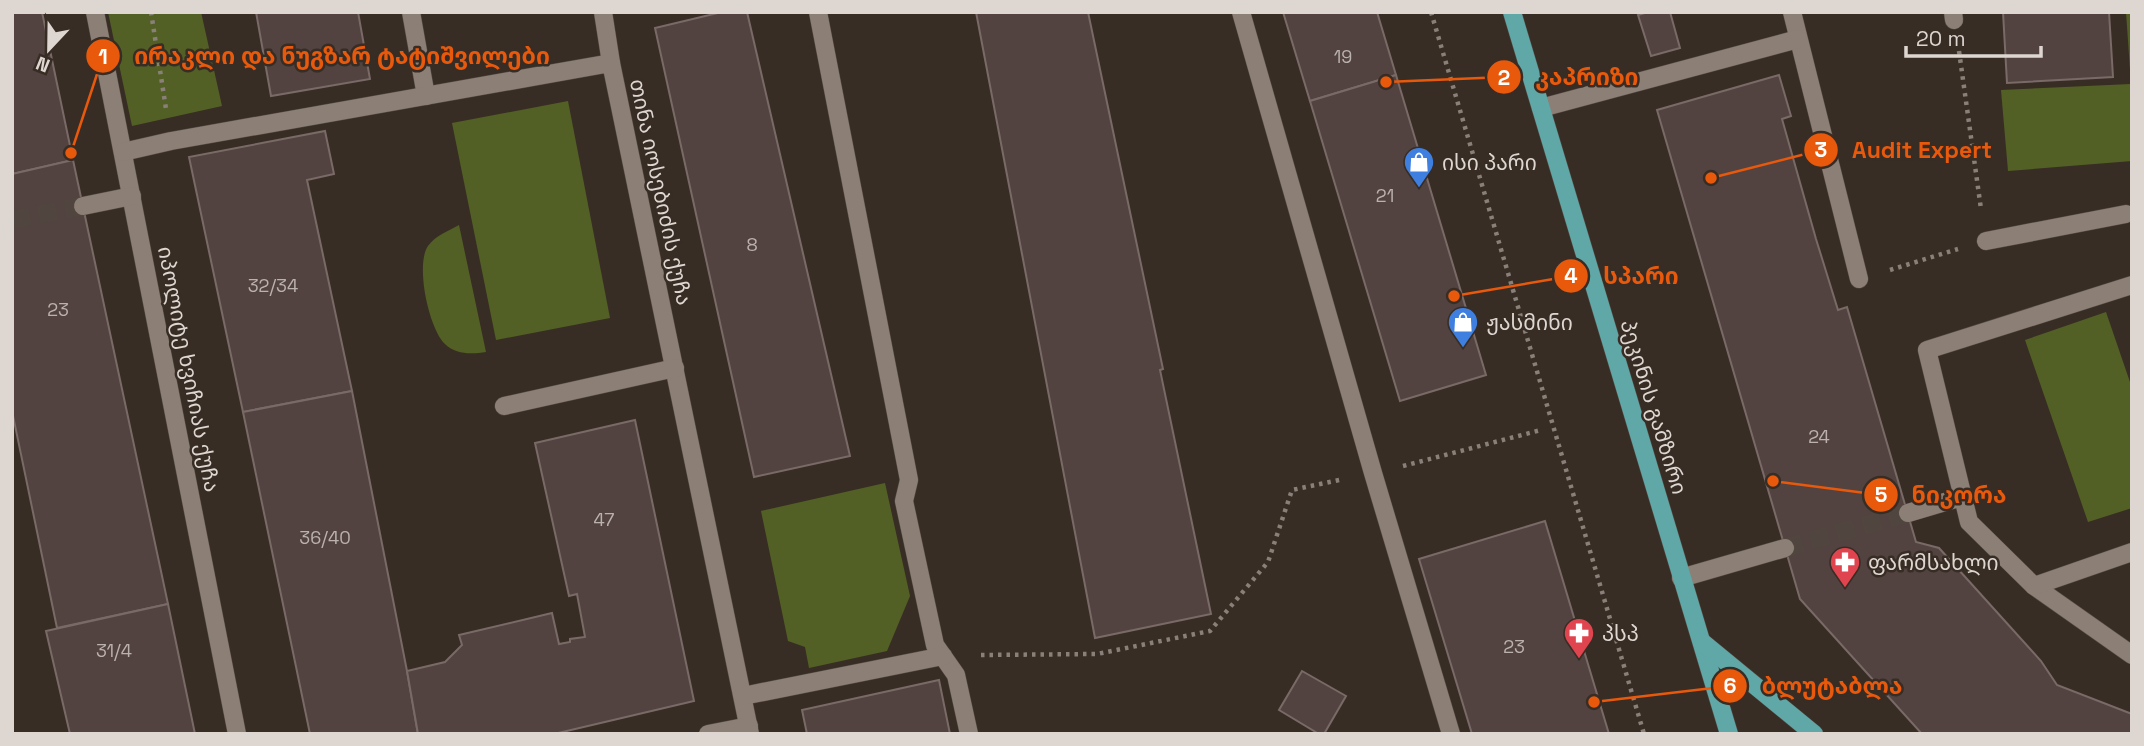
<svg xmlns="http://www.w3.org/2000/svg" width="2144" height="746" viewBox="0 0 2144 746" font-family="'Space Grotesk','Noto Sans Georgian',sans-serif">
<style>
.green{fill:#536025}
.building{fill:#524341;stroke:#796967;stroke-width:2}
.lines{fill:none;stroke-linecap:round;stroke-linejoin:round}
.minor-tunnel{stroke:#51463f;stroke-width:18;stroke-dasharray:18 9;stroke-linecap:butt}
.minor-casing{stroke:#544b44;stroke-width:19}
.major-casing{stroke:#544b44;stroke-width:19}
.path{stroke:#898079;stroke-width:4.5;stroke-dasharray:3.5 5;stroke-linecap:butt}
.minor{stroke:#8c7f75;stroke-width:18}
.major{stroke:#60a7a7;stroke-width:18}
.labels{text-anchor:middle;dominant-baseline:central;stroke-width:5;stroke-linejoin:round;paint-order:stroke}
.number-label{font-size:18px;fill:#bbb2ad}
.poi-label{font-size:21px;fill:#ded7d1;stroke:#382d25;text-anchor:start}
.street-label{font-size:21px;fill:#ded7d1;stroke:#382d25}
.leader{fill:none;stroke:#e8590c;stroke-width:2.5}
.callout-dot{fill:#e8590c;stroke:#382d25;stroke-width:2.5}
.mark-label{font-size:21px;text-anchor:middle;font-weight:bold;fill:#fff}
.callout-label{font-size:23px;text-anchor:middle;font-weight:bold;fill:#e8590c;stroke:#382d25;stroke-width:5;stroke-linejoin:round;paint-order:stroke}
</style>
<rect width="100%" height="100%" fill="#382d25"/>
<!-- green -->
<g class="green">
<path d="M108,12h93l21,94 -90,20z"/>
<path d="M2126,12h6v149l-124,10 -7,-81 130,-6z"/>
<path d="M568,101l42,217 -114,22 -44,-217z"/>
<path d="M459,225l27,127c-14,2 -30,3 -41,-8 -16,-15 -30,-79 -17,-98 7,-10 20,-15 31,-21z"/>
<path d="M2106,312l26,76v120l-44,14 -63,-182z"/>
<path d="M885,483l25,113 -23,55 -78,17 -4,-21 -17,-6 -27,-130z"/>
</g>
<!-- building -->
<g class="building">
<path d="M12,12h30l31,148 -61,14z"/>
<path d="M256,12h102l12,67 -99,17z"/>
<path d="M722,12h25l103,444 -96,21 -99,-449z"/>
<path d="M976,12h112l75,357 -3,1 51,244 -116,24z"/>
<path d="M1283,12h94l19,63 -86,26z"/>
<path d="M1648,12h22l10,36 -29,8 -13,-41z"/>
<path d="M2003,12h106l4,65 -106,6z"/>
<path d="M1396,75l90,300 -86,26 -90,-300z"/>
<path d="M1779,75l12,41 -9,3 34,120 22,71 9,-3 69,235 23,6 102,113 16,24 75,29v20h-210l-122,-135 -143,-489z"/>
<path d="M325,131l9,43 -27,6 45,211 -109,21 -54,-255z"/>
<path d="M73,160l95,444 -111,24 -45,-217v-237z"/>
<path d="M352,391l55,280 11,63h-108l-67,-322z"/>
<path d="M635,420l59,281 -140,33h-136l-11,-63 38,-9 17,-17 -3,-10 93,-22 7,31 11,-2v-3l15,-2 -8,-43 -8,2 -34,-153z"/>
<path d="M1545,521l64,213h-137l-53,-175z"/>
<path d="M168,604l27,130h-125l-24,-103z"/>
<path d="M1302,671l44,25 -22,38h-5l-40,-24z"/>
<path d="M939,680l11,54h-143l-5,-24z"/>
</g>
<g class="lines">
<!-- minor-tunnel -->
<g class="minor-tunnel">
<path d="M12,220l71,-14"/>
<path d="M1785,548l123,-35"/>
</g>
<!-- minor casing -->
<g class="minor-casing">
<g id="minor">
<path d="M95,12l142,722"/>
<path d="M411,12l15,84"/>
<path d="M603,12l8,51"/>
<path d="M818,12l91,468 -5,21 31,144 21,30 13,59"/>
<path d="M1241,12l132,461 78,261"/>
<path d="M1792,12l67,267"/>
<path d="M1953,12l1,8"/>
<path d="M1541,108l257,-69"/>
<path d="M123,152l48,-11 440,-78 139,671"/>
<path d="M83,206l49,-10"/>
<path d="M1986,241l140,-27"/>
<path d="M2132,285l-205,65 42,172 65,64 98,69"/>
<path d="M504,406l171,-38"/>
<path d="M1908,513l54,-16"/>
<path d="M1681,578l104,-30"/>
<path d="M2034,586l98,-34"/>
<path d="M743,696l200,-40"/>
<path d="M708,734l41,-8"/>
</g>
</g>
<!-- major casing -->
<g class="major-casing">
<g id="major">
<path d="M1512,12l217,722"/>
<path d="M1702,642l112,92"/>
</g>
</g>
<!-- path -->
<g class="path">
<path d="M151,12l15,97"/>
<path d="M1431,12l213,722"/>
<path d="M1959,51l22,158"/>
<path d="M1890,270l68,-21"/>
<path d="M1403,466l138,-36"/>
<path d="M981,655l116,-1 113,-23 58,-69 24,-72 52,-11"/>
</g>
<!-- minor -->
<use href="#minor" class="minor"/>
<!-- major -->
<use href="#major" class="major"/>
</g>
<!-- icons -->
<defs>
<g id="shop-pin" transform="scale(1.575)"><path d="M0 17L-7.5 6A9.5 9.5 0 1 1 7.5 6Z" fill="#3f7fe0" stroke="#382d25"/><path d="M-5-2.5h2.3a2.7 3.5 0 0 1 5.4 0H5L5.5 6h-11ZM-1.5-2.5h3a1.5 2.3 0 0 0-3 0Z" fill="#fff"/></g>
<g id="pharmacy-pin" transform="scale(1.575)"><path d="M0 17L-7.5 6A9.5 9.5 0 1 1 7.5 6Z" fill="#e0444e" stroke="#382d25"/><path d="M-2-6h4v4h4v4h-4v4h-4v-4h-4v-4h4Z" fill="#fff"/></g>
</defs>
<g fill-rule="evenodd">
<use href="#shop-pin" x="1419" y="162"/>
<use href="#shop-pin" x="1463" y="322"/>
<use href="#pharmacy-pin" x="1845" y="562"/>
<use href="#pharmacy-pin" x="1579" y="633"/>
</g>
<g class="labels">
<!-- number labels -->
<g class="number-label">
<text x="1343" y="56">19</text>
<text x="1385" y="195">21</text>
<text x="752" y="244">8</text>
<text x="273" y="285">32/34</text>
<text x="58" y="309">23</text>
<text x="1819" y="436">24</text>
<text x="604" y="519">47</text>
<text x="325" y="537">36/40</text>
<text x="1514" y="646">23</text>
<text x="114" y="650">31/4</text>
</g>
<!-- poi labels -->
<g class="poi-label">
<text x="1442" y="162">ისი პარი</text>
<text x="1486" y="322">ჟასმინი</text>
<text x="1868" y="562">ფარმსახლი</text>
<text x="1602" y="633">პსპ</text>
</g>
<!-- street labels -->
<g class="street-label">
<text transform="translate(661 192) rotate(78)">თინა იოსებიძის ქუჩა</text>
<text transform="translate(189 369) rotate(79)">იპოლიტე ხვიჩიას ქუჩა</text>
<text transform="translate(1654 407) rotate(73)">პეკინის გამზირი</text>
</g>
</g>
<!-- callouts -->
<path class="leader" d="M71 153L103 56M1386 82L1504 77M1711 178L1821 150M1454 296L1571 276M1773 481L1881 495M1594 702L1730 686"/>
<g class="callout-dot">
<circle cx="71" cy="153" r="7"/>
<circle cx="1386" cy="82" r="7"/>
<circle cx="1711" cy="178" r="7"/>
<circle cx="1454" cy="296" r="7"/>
<circle cx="1773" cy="481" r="7"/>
<circle cx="1594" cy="702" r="7"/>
<circle cx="103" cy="56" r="18"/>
<circle cx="1504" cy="77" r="18"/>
<circle cx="1821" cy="150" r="18"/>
<circle cx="1571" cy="276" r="18"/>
<circle cx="1881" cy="495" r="18"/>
<circle cx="1730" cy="686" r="18"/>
</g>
<g class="mark-label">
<text x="103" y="64">1</text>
<text x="1504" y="85">2</text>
<text x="1821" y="157">3</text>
<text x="1571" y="283">4</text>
<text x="1881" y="502">5</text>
<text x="1730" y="693">6</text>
</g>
<g class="callout-label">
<text x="342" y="64">ირაკლი და ნუგზარ ტატიშვილები</text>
<text x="1587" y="85">კაპრიზი</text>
<text x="1922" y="158">Audit Expert</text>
<text x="1641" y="284">სპარი</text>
<text x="1959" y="503">ნიკორა</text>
<text x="1832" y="694">ბლუტაბლა</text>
</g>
<!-- border -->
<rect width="2144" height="746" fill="none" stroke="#ded7d1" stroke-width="28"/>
<!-- north arrow -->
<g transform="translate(49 49) rotate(202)" stroke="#382d25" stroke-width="5" paint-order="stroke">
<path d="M0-5L12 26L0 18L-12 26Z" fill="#ded7d1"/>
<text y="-10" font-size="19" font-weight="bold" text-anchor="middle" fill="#ded7d1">N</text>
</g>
<!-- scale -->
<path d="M1906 46v10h135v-10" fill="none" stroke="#ded7d1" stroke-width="3.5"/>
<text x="1916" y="46" font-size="21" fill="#ded7d1" stroke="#382d25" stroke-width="5" paint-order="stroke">20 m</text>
</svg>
